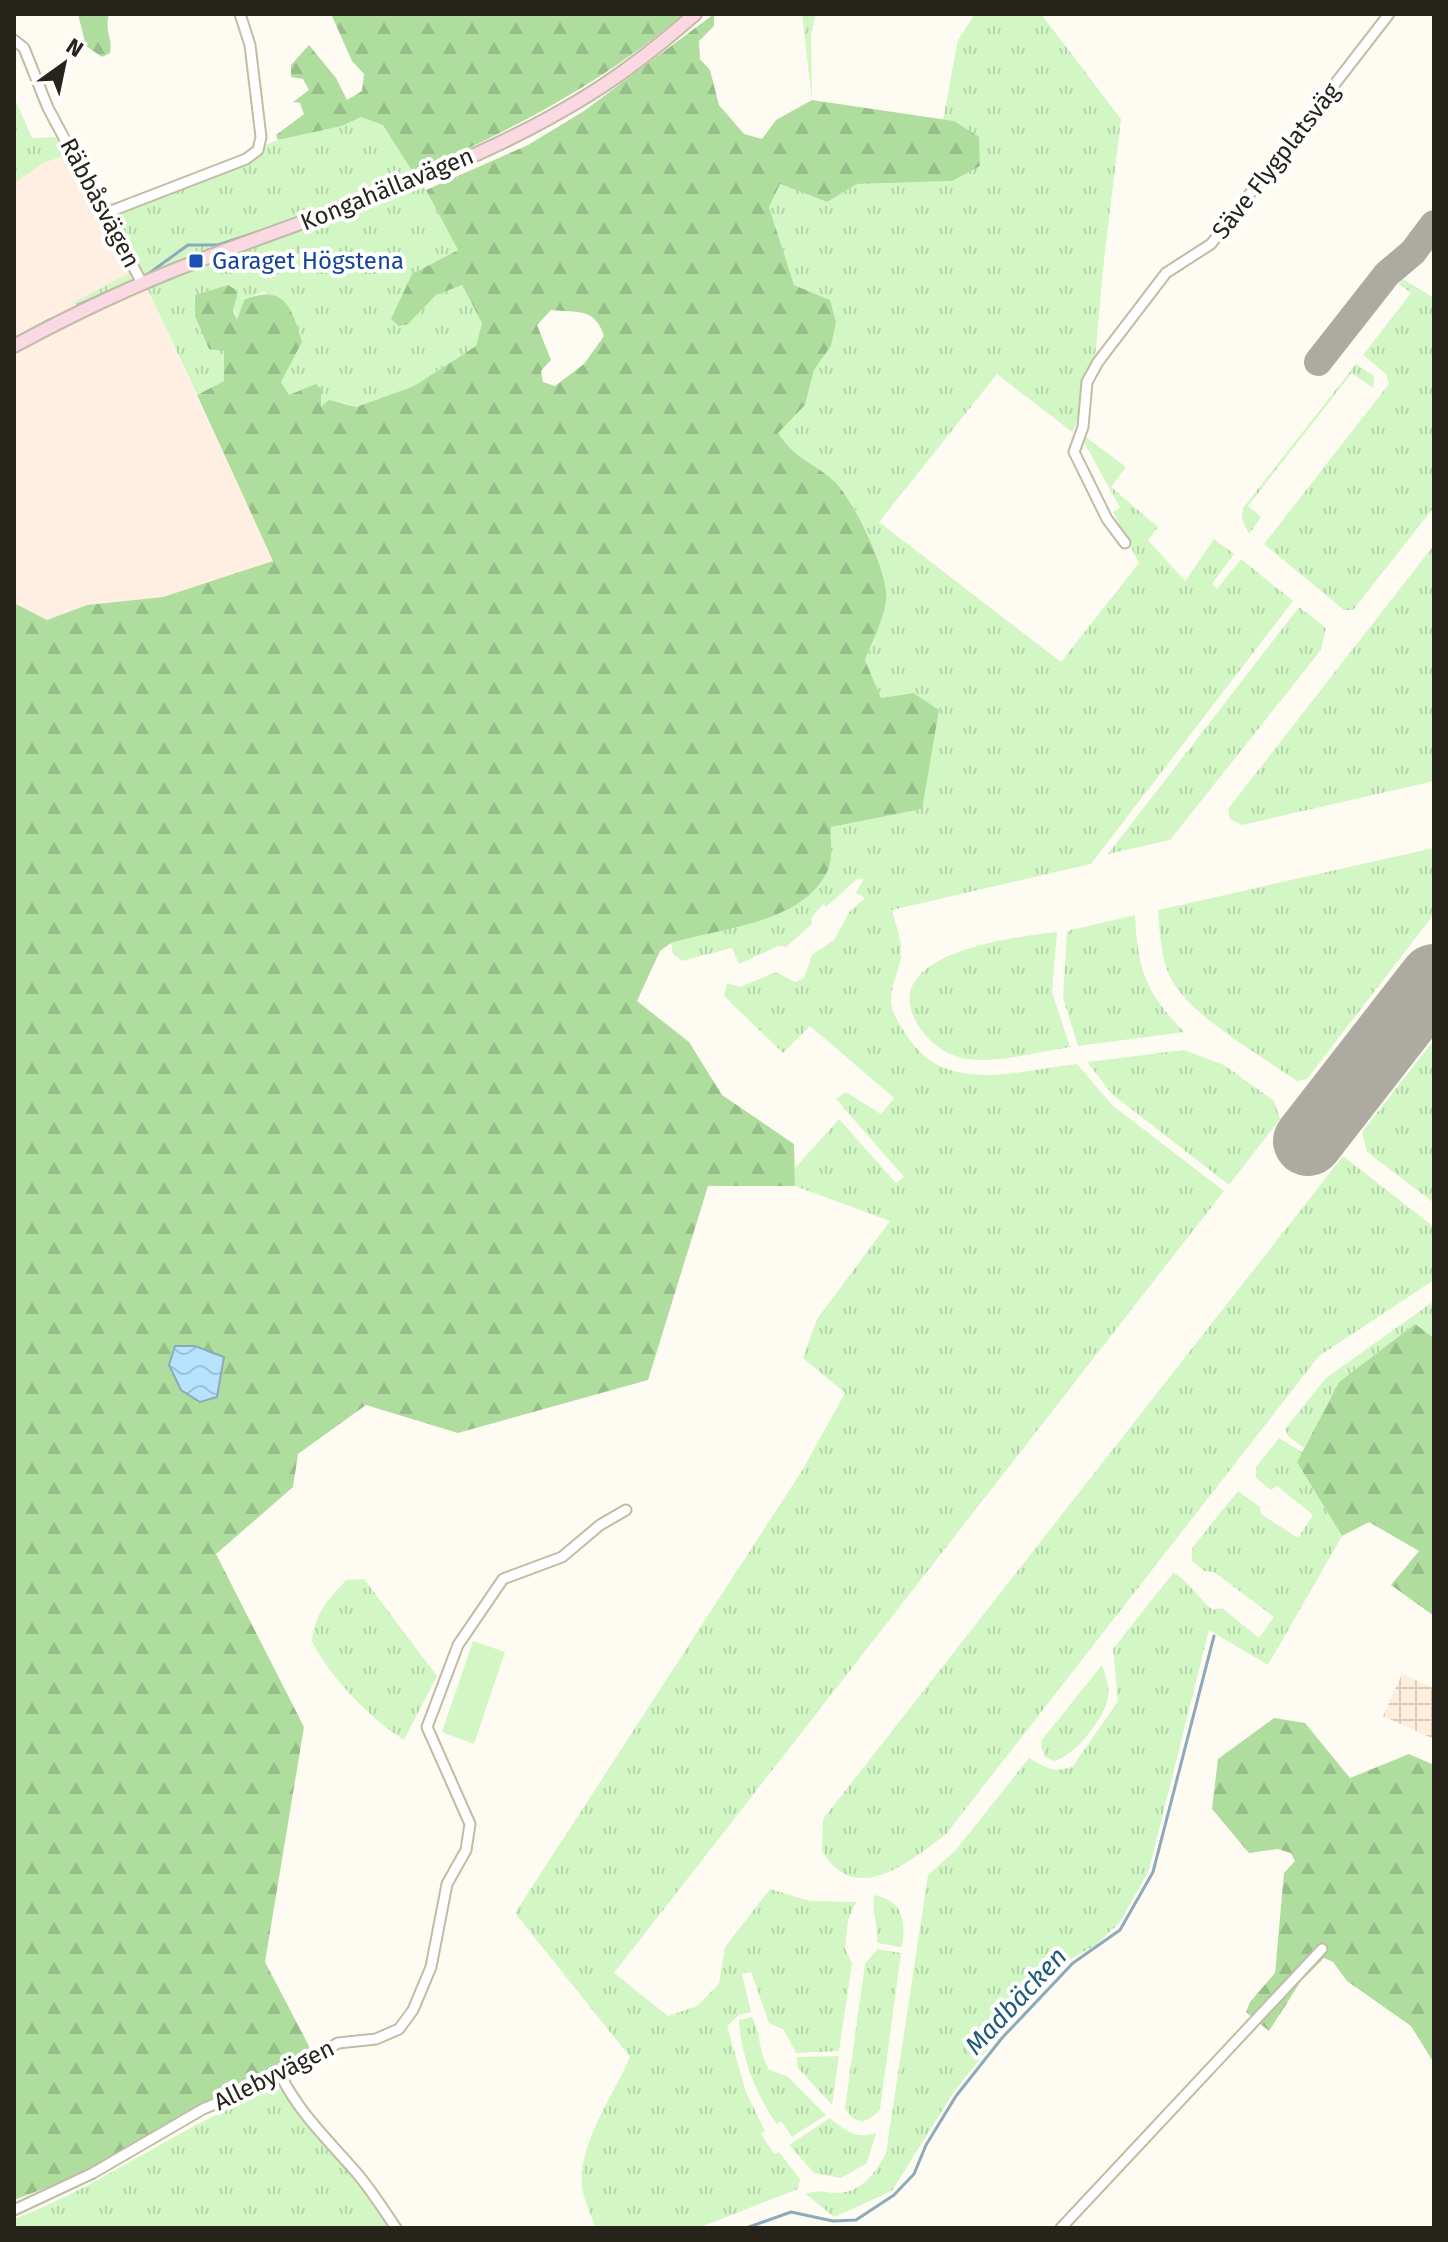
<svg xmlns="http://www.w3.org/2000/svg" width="1448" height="2242" viewBox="0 0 1448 2242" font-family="'Fira Sans',sans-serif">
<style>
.commercial{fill:#ffeee2}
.industrial{fill:url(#industrial-grid)}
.grass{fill:url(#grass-tufts)}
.forest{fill:url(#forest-firs);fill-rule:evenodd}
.pitch{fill:#d2f7c5}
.water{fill:url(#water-waves);stroke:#8caaba;stroke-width:2}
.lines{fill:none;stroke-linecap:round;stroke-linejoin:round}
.stream{stroke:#8caaba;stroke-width:3}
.taxiway{stroke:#adaba1;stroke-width:28}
.runway{stroke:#adaba1;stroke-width:70}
.street-casing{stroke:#c2bca5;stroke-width:13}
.secondary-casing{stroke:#c2bca5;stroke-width:16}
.street{stroke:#fff;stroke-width:9}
.secondary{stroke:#fad9e3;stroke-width:12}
.transit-dot{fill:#1a4fb4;stroke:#fff;stroke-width:3}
.labels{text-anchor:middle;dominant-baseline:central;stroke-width:8;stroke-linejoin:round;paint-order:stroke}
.street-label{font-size:24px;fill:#26241b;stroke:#fff}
.transit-label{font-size:24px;fill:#164399;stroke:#fff;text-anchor:start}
.water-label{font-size:26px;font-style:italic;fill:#1f5a77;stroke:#fff}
</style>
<defs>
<pattern id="industrial-grid" width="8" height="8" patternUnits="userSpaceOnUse" patternTransform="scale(2)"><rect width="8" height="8" fill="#feefdc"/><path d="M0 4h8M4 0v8" fill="none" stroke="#dacdbc"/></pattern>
<pattern id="grass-tufts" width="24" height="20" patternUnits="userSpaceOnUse" patternTransform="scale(2)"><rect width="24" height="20" fill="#d2f7c5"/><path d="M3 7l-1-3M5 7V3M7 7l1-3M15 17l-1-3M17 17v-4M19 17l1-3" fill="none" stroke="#b4d4a9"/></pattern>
<pattern id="forest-firs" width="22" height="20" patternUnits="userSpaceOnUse" patternTransform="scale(2)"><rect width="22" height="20" fill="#afdd9e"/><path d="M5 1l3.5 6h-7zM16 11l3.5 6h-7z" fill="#96be88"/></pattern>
<pattern id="water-waves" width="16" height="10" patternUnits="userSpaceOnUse" patternTransform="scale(2)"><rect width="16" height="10" fill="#b7e3fe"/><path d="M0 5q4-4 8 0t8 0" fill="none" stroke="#9dc3d9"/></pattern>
</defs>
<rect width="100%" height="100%" fill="#fefcf2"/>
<!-- commercial -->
<path class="commercial" d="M78,151l29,52 166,358 -110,36 -76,8 -40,15 -33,-17v-424l2,2 27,-18z"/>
<!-- industrial -->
<path class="industrial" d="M1402,1674l32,14v51l-51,-23z"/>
<!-- grass -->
<g class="grass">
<path d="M802,14h14l-5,21 1,65z"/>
<path d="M975,14h66l80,105 -17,141 -16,173 -11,-11 -5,10 -75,-58 -118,148 182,140 78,-99 -26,-51 7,-4 -36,-66 2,-5 40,30 -15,20 47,40 -10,13 37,41 29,-42 20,15 -22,30 5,5 24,-30 52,42 -202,263 -199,46c3,13 10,30 9,43 0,15 -10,30 -10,48 1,14 11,27 19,39 38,55 111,30 167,24l35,41 112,86 -610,782 54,43 29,-10 22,-22 6,-37 45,-58 40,12 46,1 -8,18 -3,29 7,14 -13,88 -43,2 -12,-23 -15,-7 -18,-51 -9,2 9,38 -12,3 -12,11 19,66 19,39 -4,3 13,20 5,-2 21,27 -2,10 -100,39h-102c-5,-13 -13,-29 -14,-42 -4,-42 31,-90 48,-129l-115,-144 288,-444 42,-76 -42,-35 14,-39 73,-98 -95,-35v-18l44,-49 57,64 8,-6 -68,-78 10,-7 35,22 13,-16 -84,-72 -27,27 -59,-57 3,-13 13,4 36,-15 19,10 9,-4 8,-23 22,-15 16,-29 15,-13 -9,-5 8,-15 -7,1 -31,28 -3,-3 -12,14 1,6 -26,23 -8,-1 -39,18 -7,-16 -50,13 -9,-7 -2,-11 42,-13 116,-62 2,-41 91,-18 -9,-116 -32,5 -16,-38c7,-18 18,-39 21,-58 5,-25 -33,-106 -53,-122 -23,-20 -36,-19 -56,-47l28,-28 9,-35 17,-24 -1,-46 -36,-15 -25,-78 11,-23 47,18 30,-18 95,-3 2,-60 -11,-1 15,-80z"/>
<path d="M14,97l18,41 27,-1 11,17 -27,9 -27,19z"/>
<path d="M361,117l22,7 43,66 32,60 -46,24 -4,50 28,-29 26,-10 20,38 -6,23 -62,40 -58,21 -12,-4 -23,5 -19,-15 -13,3 -8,-14 21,-40 -38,-51 -20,9 -7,21 -9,-36 -33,10c-3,25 13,37 29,55v31l-27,14 -90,-192 17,-2 154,-61 64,-14z"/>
<path d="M133,271l-3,12 -51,23 -6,-3z"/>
<path d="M1403,279l31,19v209l-81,103h-9l-80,-66 125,-160 -3,-10 -23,-19 48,-62 -12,-9z"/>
<path d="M1356,364l18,12 -1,12 -21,-15 -104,133 13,11 -12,17 -7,-15 1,-11z"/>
<path d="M1434,545v236l-192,44 -12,-6 -2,-10z"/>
<path d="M1299,607l27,21 -5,22 -151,190 -62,14z"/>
<path d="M1434,848v66l-127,165 -10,2c-34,-24 -102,-63 -123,-97 -13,-21 -14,-50 -16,-74z"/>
<path d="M1135,915c3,56 10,76 49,117l-106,14 -15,-48 4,-67z"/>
<path d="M1057,932l-5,60 18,55c-33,5 -71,16 -103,12 -20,-3 -39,-17 -49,-34 -44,-72 97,-88 139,-93z"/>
<path d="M1434,1040v163l-67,-51 -5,-20z"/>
<path d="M1184,1050l40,15 50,36 6,18 -51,66 -117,-91 -25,-32z"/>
<path d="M1343,1156l91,71v53l-115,76 -373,478c-35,27 -92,75 -124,16l1,-31z"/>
<path d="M1434,1301v37l-19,-14 -76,58 -35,66 -16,-12 -3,-7 41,-51z"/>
<path d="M1279,1438l23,14 -5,10 45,74 -74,129 -59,-35 -60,240 -29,52 -24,23 -25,14 -72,76 -46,58 -61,98 -58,26 -28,-23c13,-5 18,-1 32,-1 23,-1 38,-20 48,-40l42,-278 27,-24 74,-93c17,10 26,16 44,8l45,-65 -5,-52 60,-76c14,5 24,25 40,37l9,-2 37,30 15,-21 -60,-45 -10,-1 -12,-10v-13l46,-57 22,16 1,7 37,24 15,-23 -36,-29 -6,4 -15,-12v-11z"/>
<path d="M364,1579l73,97 -33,64c-35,-23 -74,-62 -92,-99 2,-27 17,-42 34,-61z"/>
<path d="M1102,1665c4,12 9,24 5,37 -5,19 -34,56 -54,59l-9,-5 -3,-15z"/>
<path d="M874,1895c30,6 32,26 28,52l-25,-4c2,-18 -6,-31 -3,-48z"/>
<path d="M877,1949l24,4 -21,156c-11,15 -26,17 -35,-1l20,-144z"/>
<path d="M752,2017c10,20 5,30 17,53l18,6 39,39 -34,22 -11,-16 -4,3c-20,-26 -37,-71 -38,-104z"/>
<path d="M839,2056l-7,49 -34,-37 -1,-11z"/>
<path d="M279,2088c38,48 78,91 114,140h-379v-9c93,-35 171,-98 265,-131z"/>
<path d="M830,2118c14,12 27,22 46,15l-9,30 -26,15 -27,-5 -25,-28z"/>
</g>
<!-- forest -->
<g class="forest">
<path d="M78,14h31c-5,16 4,24 1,39l-8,4 -16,-11z"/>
<path d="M331,14h352c-80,70 -173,116 -269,160l-31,-49 -22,-8 -19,9 -64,14 -2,-5 28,-21 -4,-11 -7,-1 16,-12 -6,-11 -12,-2v-12l18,-20 27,33 11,22 15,-9 2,-17 -12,-13z"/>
<path d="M714,14v12l-15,15 1,18 10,11 9,35 25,29 18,5 14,-19 36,-20 142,21 25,16 1,29 -28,15 -95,3 -30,18 -47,-18 -11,23 25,78 36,15 6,22 -5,24 -17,24 -9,35 -27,28c19,28 32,27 55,47 20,17 58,97 53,122 -3,19 -14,40 -21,58l16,38 32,-5 26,17 -17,99 -91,18c-1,13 2,31 -3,43 -25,54 -105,57 -157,73l-11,8 -23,50 52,41 33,53 72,49 1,42h-87l-60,194 -190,53 -92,-28 -68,49 -5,33 -77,67 88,173 -39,235 44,84v10l-114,52 -110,65 -71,27v-1597l33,17 40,-15 76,-8 110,-36 -76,-166 27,-14v-30l-15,-2 -14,-33v-21l33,-10 10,6 -5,20 4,9 7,-20c40,-17 48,7 58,42l-21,40 8,13 27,-11 5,5v18l8,-7 27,7 58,-21 62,-40 6,-23 -20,-38 -26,10 -28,29 -9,2 -8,-7 21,-45 46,-24 -32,-60 102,-45 56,-34zM551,310c26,3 44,-3 53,26l-20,28 -29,22 -12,-4 -2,-11 10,-11 -14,-35z"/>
<path d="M1415,1324l19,14v278l-43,-31 28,-34 -50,-29 -27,14 -45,-74 42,-80z"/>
<path d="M1274,1718l31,5 45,55 59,-24 25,11v298l-23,-37 -64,-45 -14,-19 -9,-4 -23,23 -32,50 -23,-19 4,-10 25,-29 9,-100 11,-12 -4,-8 -13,-4 -29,4 -37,-44 6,-50z"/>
</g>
<!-- pitch -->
<path class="pitch" d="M473,1641l32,11 -31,92 -32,-12z"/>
<!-- water -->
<path class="water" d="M175,1346h20l29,11 -7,40 -17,5 -19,-12 -12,-25z"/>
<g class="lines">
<!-- stream -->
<g class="stream">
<path d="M148,274l40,-29h30l39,-13"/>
<path d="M78,305l50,-22"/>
<path d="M14,339l35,-19"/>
<path d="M746,2228l45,-16 42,9 23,-1 38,-25 20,-21 12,-29 30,-49 46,-58 71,-75 47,-33 33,-58 61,-236"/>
</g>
<!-- taxiway -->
<path class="taxiway" d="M1318,362l69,-88 26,-22 21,-28"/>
<!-- runway -->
<path class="runway" d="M1308,1141l126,-162"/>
<!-- street casing -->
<g class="street-casing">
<g id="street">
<path d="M14,40l10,8 24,60 94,175"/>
<path d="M106,213l140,-54 12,-9 3,-13 -11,-92 -10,-31"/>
<path d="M1125,543l-18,-24 -33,-67 9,-25 4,-45 11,-20 68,-89 45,-29 178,-230"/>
<path d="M281,2076c19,38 47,64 74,95 15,17 28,38 41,57"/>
<path d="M14,2210l79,-37 110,-64 78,-33 57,-33 38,-4 23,-10 14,-19 18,-43 16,-83 19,-34 4,-26 -43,-97 31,-82 45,-66 59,-22 38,-32 26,-15"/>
<path d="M1061,2228l261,-279"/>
</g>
</g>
<!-- secondary casing -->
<g class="secondary-casing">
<path id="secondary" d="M14,346c59,-32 118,-60 181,-84 134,-52 272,-91 395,-168 37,-23 72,-51 105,-80"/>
</g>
<!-- street -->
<use href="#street" class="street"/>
<!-- secondary -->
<use href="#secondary" class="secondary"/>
</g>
<!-- markers -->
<rect class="transit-dot" x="188" y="253" width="16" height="16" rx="4"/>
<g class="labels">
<!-- street labels -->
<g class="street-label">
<text transform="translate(1276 161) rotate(-52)">Säve Flygplatsväg</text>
<text transform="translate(387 189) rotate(-22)">Kongahällavägen</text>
<text transform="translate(100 203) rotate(62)">Räbbåsvägen</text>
<text transform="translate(274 2075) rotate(-26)">Allebyvägen</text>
</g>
<!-- transit labels -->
<g class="transit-label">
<text x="212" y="261">Garaget Högstena</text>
</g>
<!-- water labels -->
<g class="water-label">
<text transform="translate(1016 2001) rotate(-47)">Madbäcken</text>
</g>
</g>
<!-- border -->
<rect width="1448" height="2242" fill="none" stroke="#26241b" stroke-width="32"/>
<!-- north arrow -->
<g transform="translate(64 64) rotate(33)" stroke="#ffffff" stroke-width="6" paint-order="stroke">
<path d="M0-6L14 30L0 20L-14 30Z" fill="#26241b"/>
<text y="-12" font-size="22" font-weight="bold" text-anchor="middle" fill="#26241b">N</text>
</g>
</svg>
